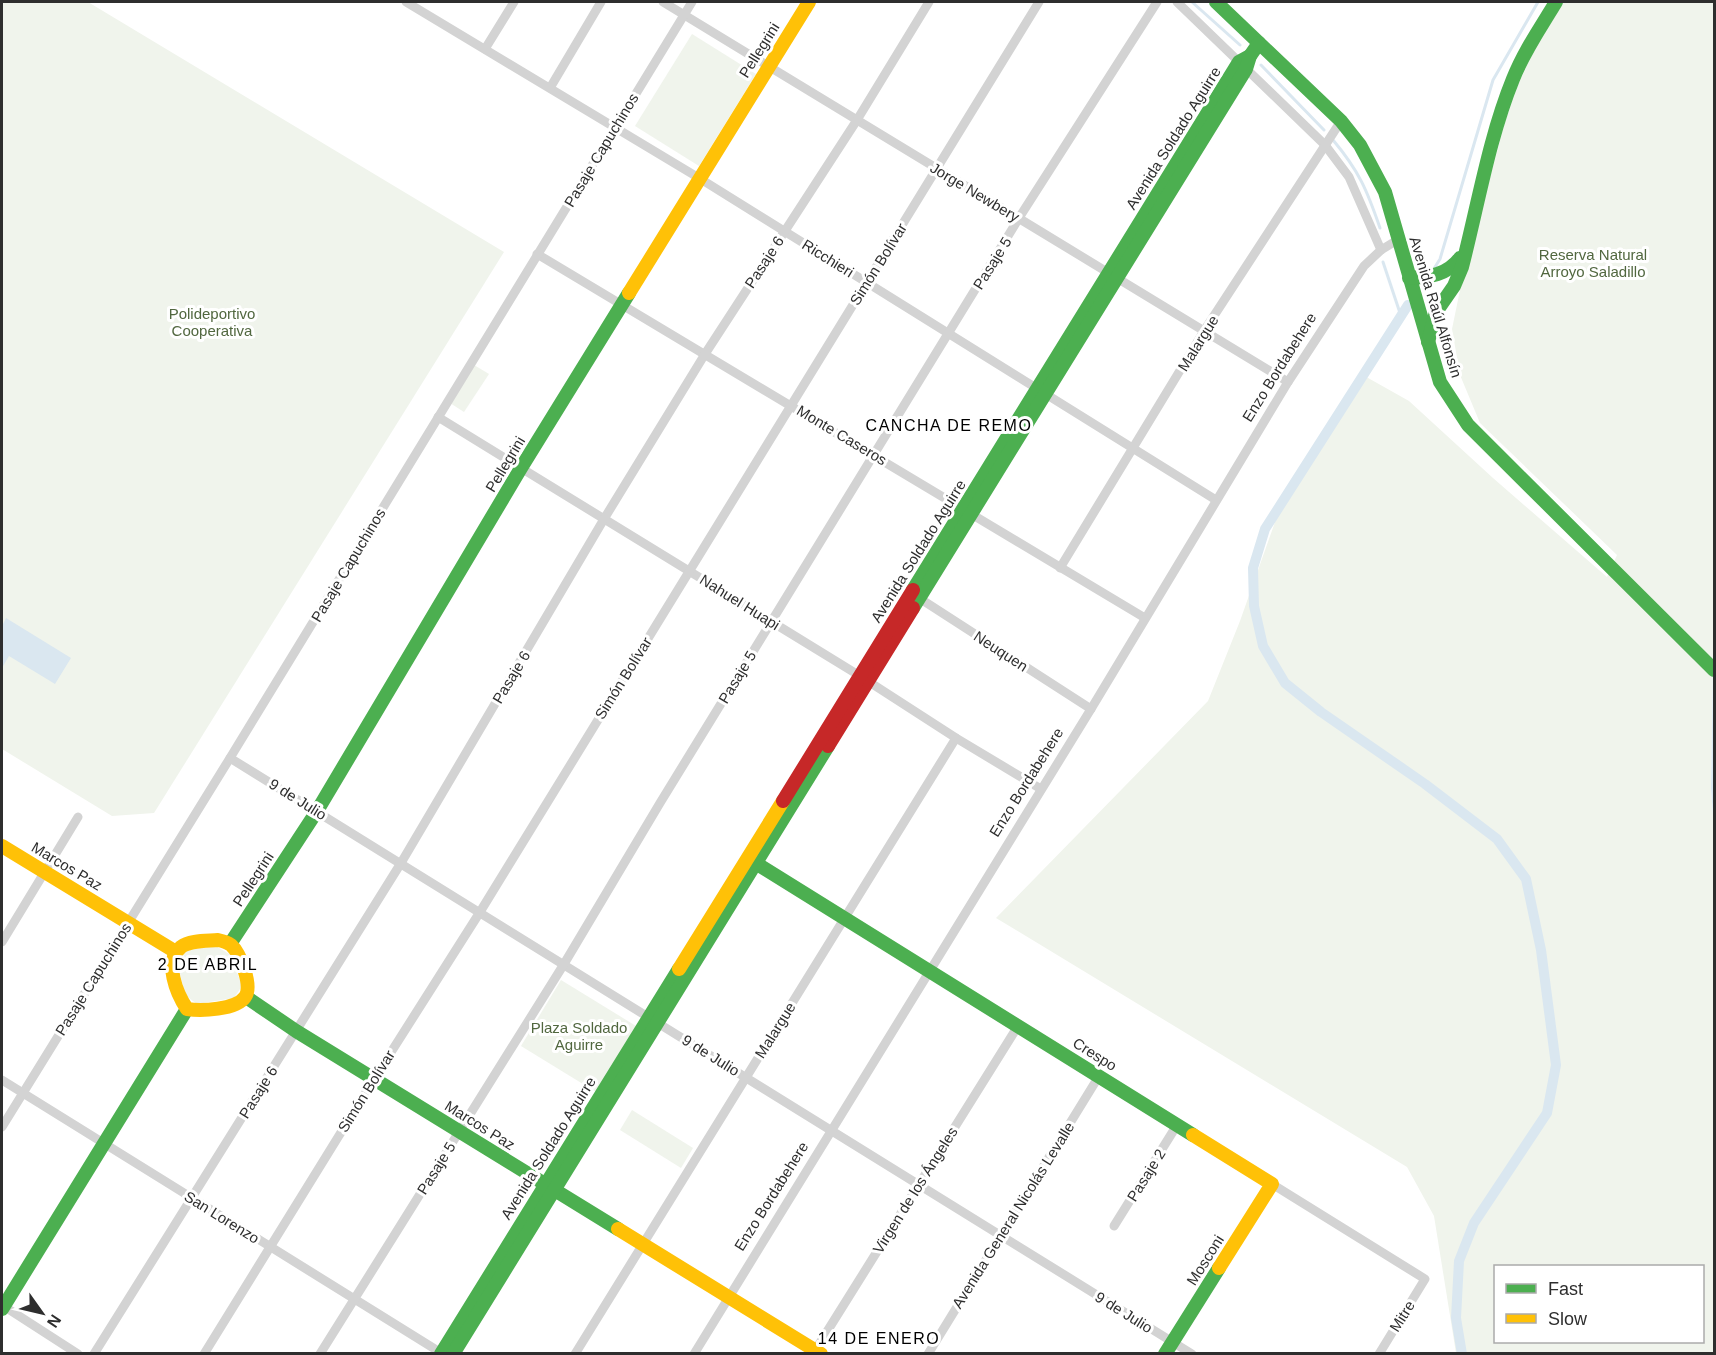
<svg xmlns="http://www.w3.org/2000/svg" width="1716" height="1355" viewBox="0 0 1716 1355" font-family="Arial,sans-serif">
<style>
.green{fill:#f0f4ec;fill-rule:evenodd}
.water{fill:#dae7f0}
.lines{fill:none;stroke-linecap:round;stroke-linejoin:round}
.stream{stroke:#dae7f0;stroke-width:3}
.canal{stroke:#dae7f0;stroke-width:10}
.street{stroke:#d3d3d3;stroke-width:9}
.fast{stroke:#4caf50;stroke-width:14}
.slow{stroke:#ffc107;stroke-width:14}
.jam{stroke:#c62828;stroke-width:14}
.labels{text-anchor:middle;dominant-baseline:central;stroke-width:6;stroke-linejoin:round;paint-order:stroke}
.street-label{font-size:15px;fill:#2e2e2e;stroke:#fff}
.park-label{font-size:15px;fill:#51673f;stroke:#fff}
.neighbourhood-label{font-size:16px;letter-spacing:1.5px;fill:#000;stroke:#fff}
</style>
<rect width="100%" height="100%" fill="#fff"/>
<!-- green -->
<g class="green">
<path d="M2,2h86l416,250 -350,561 -42,3 -110,-67z"/>
<path d="M1564,2h150v607l-3,179 3,41v524h-258l-22,-137 -27,-49 -411,-249 212,-217 32,-80 40,-113 81,-134 48,27 84,77 114,99 10,-22 -137,-132 -20,-48 -8,-46 8,-39 45,-168 13,-37 17,-37zM1496,1266h206v76h-206z"/>
<path d="M692,34l64,40 -57,92 -64,-40z"/>
<path d="M474,365l15,9 -25,38 -14,-9z"/>
<path d="M214,945l17,10 11,31 -8,12 -37,6 -12,-9 -7,-30 8,-14z"/>
<path d="M561,980l75,46 -40,66 -75,-46z"/>
<path d="M632,1110l61,38 -12,20 -61,-38z"/>
</g>
<!-- water -->
<g class="water">
<path d="M1714,609v220l-3,-41z"/>
<path d="M6,618l65,40 -16,26 -46,-28 -7,12v-42z"/>
</g>
<g class="lines">
<!-- stream -->
<g class="stream">
<path d="M1192,2l48,43"/>
<path d="M1261,65l63,65"/>
<path d="M1333,140c26,31 34,50 47,88"/>
<path d="M1383,262l18,54"/>
<path d="M1435,267l5,-8 53,-179 45,-78"/>
</g>
<!-- canal -->
<path class="canal" d="M1408,305l-143,224 -12,39 1,38 9,40 22,37 36,29 104,72 72,55 29,40 15,71 15,115 -9,48 -73,110 -15,38 -3,57 6,36"/>
<!-- street -->
<g class="street">
<path d="M406,2l293,176 517,322"/>
<path d="M663,2l625,380"/>
<path d="M1177,2l148,143 24,32 32,73"/>
<path d="M485,49l29,-47"/>
<path d="M550,88l51,-86"/>
<path d="M537,254l608,364"/>
<path d="M438,417l422,259 96,62 85,51"/>
<path d="M1060,568l144,-237 137,-210"/>
<path d="M916,596l175,113"/>
<path d="M230,758l962,596"/>
<path d="M2,942l76,-125"/>
<path d="M2,1080l441,274"/>
<path d="M2,1127l228,-369 462,-756"/>
<path d="M1272,1184l153,95 -46,75"/>
<path d="M1114,1226l63,-101"/>
<path d="M2,1305l76,49"/>
<path d="M94,1354l307,-491 203,-344 101,-165 152,-234 72,-118"/>
<path d="M204,1354l170,-275 106,-167 559,-910"/>
<path d="M320,1354l244,-390 96,-161 359,-585 138,-216"/>
<path d="M575,1354l381,-616"/>
<path d="M694,1354l397,-645 197,-327 76,-116 17,-16 18,-11"/>
<path d="M813,1354l205,-328"/>
<path d="M928,1354l171,-278"/>
</g>
<!-- fast -->
<g class="fast">
<path d="M1216,2l125,119 19,24 25,47 55,190 28,43 246,245"/>
<path d="M1409,278c21,-1 38,-3 51,-20"/>
<path d="M1428,342l8,-30 18,-26 8,-19c16,-62 27,-129 51,-188 11,-28 28,-52 43,-77"/>
<path d="M913,590l326,-528 11,-6"/>
<path d="M913,608l333,-539 4,-13 9,-13"/>
<path d="M749,859l444,276"/>
<path d="M230,944l87,-133 204,-343 108,-175"/>
<path d="M246,997l50,34 322,198"/>
<path d="M2,1309l185,-300"/>
<path d="M441,1354l238,-385"/>
<path d="M453,1354l375,-608"/>
<path d="M1165,1354l54,-86"/>
</g>
<!-- slow -->
<g class="slow">
<path d="M629,293l180,-291"/>
<path d="M2,846l174,106"/>
<path d="M218,940c5,1 9,2 13,5 9,8 22,41 14,52 -9,13 -44,14 -58,12 -10,-15 -24,-47 -6,-62 9,-7 26,-6 37,-7z"/>
<path d="M679,969l104,-168"/>
<path d="M1193,1135l79,49 -53,84"/>
<path d="M618,1229l203,125"/>
</g>
<!-- jam -->
<g class="jam">
<path d="M828,746l85,-138"/>
<path d="M783,801l130,-211"/>
</g>
</g>
<g class="labels">
<!-- street labels -->
<g class="street-label">
<text transform="translate(759 50) rotate(-58)">Pellegrini</text>
<text transform="translate(1173 138) rotate(-58)">Avenida Soldado Aguirre</text>
<text transform="translate(601 150) rotate(-59)">Pasaje Capuchinos</text>
<text transform="translate(975 192) rotate(31)">Jorge Newbery</text>
<text transform="translate(828 258) rotate(32)">Ricchieri</text>
<text transform="translate(764 262) rotate(-57)">Pasaje 6</text>
<text transform="translate(992 263) rotate(-58)">Pasaje 5</text>
<text transform="translate(878 264) rotate(-58)">Simón Bolívar</text>
<text transform="translate(1436 307) rotate(73)">Avenida Raúl Alfonsín</text>
<text transform="translate(1198 343) rotate(-58)">Malargue</text>
<text transform="translate(1279 367) rotate(-58)">Enzo Bordabehere</text>
<text transform="translate(842 435) rotate(31)">Monte Caseros</text>
<text transform="translate(505 464) rotate(-59)">Pellegrini</text>
<text transform="translate(918 551) rotate(-58)">Avenida Soldado Aguirre</text>
<text transform="translate(348 565) rotate(-59)">Pasaje Capuchinos</text>
<text transform="translate(740 602) rotate(32)">Nahuel Huapi</text>
<text transform="translate(1001 651) rotate(33)">Neuquen</text>
<text transform="translate(511 677) rotate(-59)">Pasaje 6</text>
<text transform="translate(737 677) rotate(-59)">Pasaje 5</text>
<text transform="translate(623 678) rotate(-58)">Simón Bolívar</text>
<text transform="translate(1026 782) rotate(-58)">Enzo Bordabehere</text>
<text transform="translate(298 799) rotate(32)">9 de Julio</text>
<text transform="translate(67 866) rotate(31)">Marcos Paz</text>
<text transform="translate(253 879) rotate(-57)">Pellegrini</text>
<text transform="translate(93 979) rotate(-58)">Pasaje Capuchinos</text>
<text transform="translate(775 1030) rotate(-58)">Malargue</text>
<text transform="translate(1095 1054) rotate(32)">Crespo</text>
<text transform="translate(711 1055) rotate(32)">9 de Julio</text>
<text transform="translate(366 1091) rotate(-58)">Simón Bolívar</text>
<text transform="translate(258 1092) rotate(-58)">Pasaje 6</text>
<text transform="translate(480 1125) rotate(32)">Marcos Paz</text>
<text transform="translate(548 1148) rotate(-58)">Avenida Soldado Aguirre</text>
<text transform="translate(436 1168) rotate(-58)">Pasaje 5</text>
<text transform="translate(1146 1175) rotate(-58)">Pasaje 2</text>
<text transform="translate(915 1190) rotate(-58)">Virgen de los Ángeles</text>
<text transform="translate(771 1196) rotate(-58)">Enzo Bordabehere</text>
<text transform="translate(1013 1215) rotate(-58)">Avenida General Nicolás Levalle</text>
<text transform="translate(222 1217) rotate(32)">San Lorenzo</text>
<text transform="translate(1205 1260) rotate(-58)">Mosconi</text>
<text transform="translate(1124 1312) rotate(32)">9 de Julio</text>
<text transform="translate(1402 1316) rotate(-58)">Mitre</text>
</g>
<!-- park labels -->
<g class="park-label">
<text x="1593" y="254">Reserva Natural<tspan x="1593" dy="17">Arroyo Saladillo</tspan></text>
<text x="212" y="313">Polideportivo<tspan x="212" dy="17">Cooperativa</tspan></text>
<text x="579" y="1027">Plaza Soldado<tspan x="579" dy="17">Aguirre</tspan></text>
</g>
<!-- neighbourhood labels -->
<g class="neighbourhood-label">
<text x="949" y="425">CANCHA DE REMO</text>
<text x="208" y="964">2 DE ABRIL</text>
<text x="879" y="1338">14 DE ENERO</text>
</g>
</g>
<!-- border -->
<rect width="1716" height="1355" fill="none" stroke="#2e2e2e" stroke-width="6"/>
<!-- legend -->
<rect x="1494" y="1265" width="210" height="78" fill="#ffffff" stroke="#ababab" stroke-width="1.5"/>
<rect x="1506" y="1284" width="30" height="9" fill="#4caf50" stroke="#ababab" stroke-width="1.5"/>
<text x="1548" y="1295" font-size="18" fill="#2e2e2e">Fast</text>
<rect x="1506" y="1314" width="30" height="9" fill="#ffc107" stroke="#ababab" stroke-width="1.5"/>
<text x="1548" y="1325" font-size="18" fill="#2e2e2e">Slow</text>
<!-- north arrow -->
<g transform="translate(42 1313) rotate(124)" stroke="#ffffff" stroke-width="4.5" paint-order="stroke">
<path d="M0-4.5L10 22L0 15L-10 22Z" fill="#2e2e2e"/>
<text y="-9" font-size="16" font-weight="bold" text-anchor="middle" fill="#2e2e2e">N</text>
</g>
</svg>
